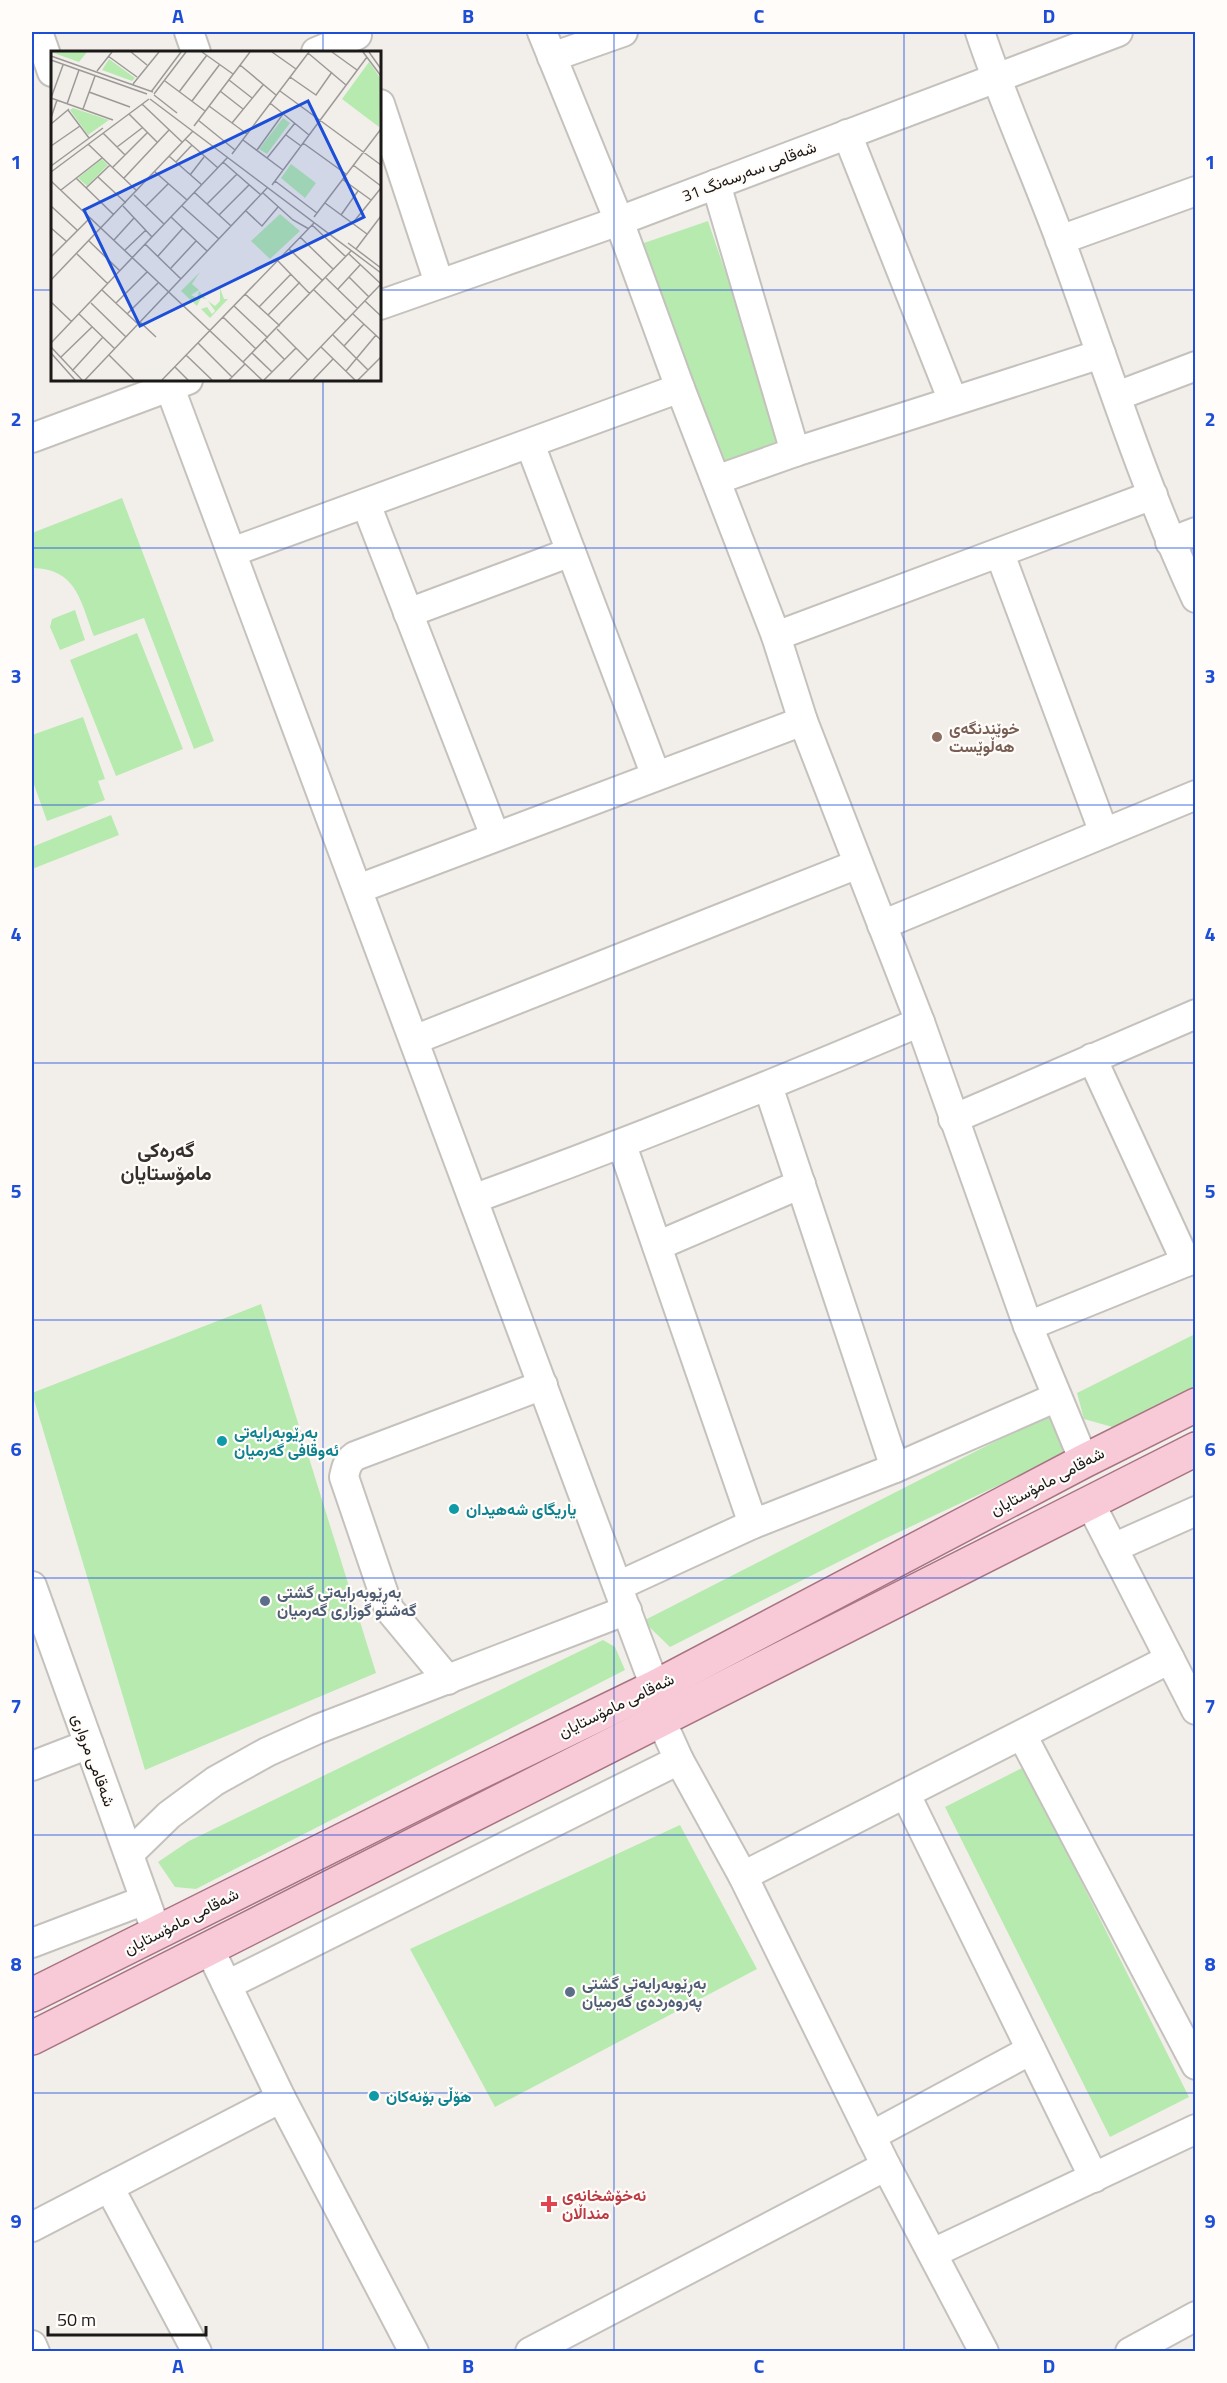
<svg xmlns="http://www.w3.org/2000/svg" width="1227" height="2383" viewBox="0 0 1227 2383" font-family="'Titillium Web',Vazirmatn,sans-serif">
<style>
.green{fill:#b7eaaf}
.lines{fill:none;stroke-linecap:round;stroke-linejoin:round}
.minor-casing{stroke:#c5c2be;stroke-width:32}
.major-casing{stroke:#a87483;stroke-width:36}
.minor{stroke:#fff;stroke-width:28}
.major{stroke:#f8c9d7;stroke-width:33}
.grid{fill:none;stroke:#1d4ed8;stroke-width:1.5;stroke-opacity:0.55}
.education-dot{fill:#8d6e63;stroke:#fffcf9;stroke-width:2}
.culture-dot{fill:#0f9aa8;stroke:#fffcf9;stroke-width:2}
.service-dot{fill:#5c6f8a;stroke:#fffcf9;stroke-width:2}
.health-dot{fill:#e0444e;stroke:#fffcf9;stroke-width:2}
.labels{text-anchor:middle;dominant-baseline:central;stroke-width:4.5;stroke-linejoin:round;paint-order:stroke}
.street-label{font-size:16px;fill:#1a1918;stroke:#fffcf9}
.education-label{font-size:16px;font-weight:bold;fill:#785e54;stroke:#fffcf9;text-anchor:start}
.culture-label{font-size:16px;font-weight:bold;fill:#0d838f;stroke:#fffcf9;text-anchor:start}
.service-label{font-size:16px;font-weight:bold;fill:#4e5e75;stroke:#fffcf9;text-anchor:start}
.health-label{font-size:16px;font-weight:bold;fill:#be3a42;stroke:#fffcf9;text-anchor:start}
.quarter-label{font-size:20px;font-weight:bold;fill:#33302d;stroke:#fffcf9}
.inset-road{fill:none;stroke:#9c9997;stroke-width:1.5}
.view{fill:#1d4ed8;fill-opacity:0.15;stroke:#1d4ed8;stroke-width:3}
.inset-edge{fill:none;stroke:#1a1918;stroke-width:3}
.neatline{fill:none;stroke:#1d4ed8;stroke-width:2}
.grid-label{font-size:20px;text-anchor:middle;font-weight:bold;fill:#1d4ed8}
</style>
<rect width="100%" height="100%" fill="#f2efeb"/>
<!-- green -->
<g class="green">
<path d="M708,221l75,220 -67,23 -75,-220z"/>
<path d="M122,498l92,243 -20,8 -50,-131 -50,18c-14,-36 -17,-67 -62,-68v-35z"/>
<path d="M75,610l10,30 -25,10 -10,-23 2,-8z"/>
<path d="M137,633l46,116 -67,27 -46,-116z"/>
<path d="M83,717l22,62 -7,2 7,19 -58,21 -15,-42v-44z"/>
<path d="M111,815l8,20 -87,34v-22z"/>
<path d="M261,1304l115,369 -231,97 -113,-377z"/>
<path d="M1195,1334v52l-79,42 -32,-9 -7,-26z"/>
<path d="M1043,1417l11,1 12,29 -3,8 -183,86 -210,106 -27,-26z"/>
<path d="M603,1640l12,7 10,23 -429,219 -21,-2 -17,-25 31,-21z"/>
<path d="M1024,1767l165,330 -79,40 -165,-330z"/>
<path d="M680,1825l77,144 -262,138 -85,-158z"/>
</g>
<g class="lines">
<!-- minor casing -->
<g class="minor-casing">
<g id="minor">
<path d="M38,32l14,40"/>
<path d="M189,32l7,20"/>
<path d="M542,32l77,189 61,167 96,248 27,85 117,301 108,304 56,135"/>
<path d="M980,32c25,75 58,146 85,221 42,115 79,233 131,345"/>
<path d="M316,52l41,-17"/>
<path d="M552,57l71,-25"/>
<path d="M380,104l59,179"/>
<path d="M847,134l106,267"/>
<path d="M716,184l79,268"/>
<path d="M1060,240l136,-49"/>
<path d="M380,305l239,-84 499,-189"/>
<path d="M167,380l488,1307"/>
<path d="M1117,396l79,-30"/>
<path d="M32,438l156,-58"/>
<path d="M530,444l126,332"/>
<path d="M716,480l79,-28 306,-98"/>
<path d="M366,504l129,332"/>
<path d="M1170,542l26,-10"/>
<path d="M232,552l448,-164"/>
<path d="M1000,554l104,279"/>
<path d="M408,613l163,-61"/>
<path d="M776,636l377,-141"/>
<path d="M358,889l445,-168"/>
<path d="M882,925l314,-130"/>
<path d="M414,1040l444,-176"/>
<path d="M1092,1058l94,204"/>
<path d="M768,1086l127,382"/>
<path d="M953,1119l243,-105"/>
<path d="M622,1145l131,379"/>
<path d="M473,1199c151,-55 299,-114 447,-177"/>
<path d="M657,1246l144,-62"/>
<path d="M1028,1326l168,-68"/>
<path d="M1090,1503l106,207"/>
<path d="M1113,1548l83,-37"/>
<path d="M32,1586l125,347"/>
<path d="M618,1586l135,-62 142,-56 162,-71"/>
<path d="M448,1680l-59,-71 -45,-132c2,-9 3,-15 11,-21l188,-71"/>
<path d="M661,1720l18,40 64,116 143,290 98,186"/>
<path d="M1022,1735l174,330"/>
<path d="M32,1766l57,-22"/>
<path d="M906,1795l188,383"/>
<path d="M129,1854l40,-39 46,-34 52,-29 51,-23 309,-119"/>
<path d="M743,1876l427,-217"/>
<path d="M32,1943l113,-43"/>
<path d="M209,1948l72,150 133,254"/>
<path d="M227,1985l452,-225"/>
<path d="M871,2136l160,-86"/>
<path d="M109,2187l88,165"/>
<path d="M32,2227l249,-129"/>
<path d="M933,2253l263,-124"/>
<path d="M32,2345l3,7"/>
<path d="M530,2352l356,-186"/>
<path d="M1130,2352l66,-36"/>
</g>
</g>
<!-- major casing -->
<g class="major-casing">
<g id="major">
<path d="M32,1995l415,-207 208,-101 429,-226 112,-56"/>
<path d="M32,2038l1164,-589"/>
</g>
</g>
<!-- minor -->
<use href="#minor" class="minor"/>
<!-- major -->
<use href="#major" class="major"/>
</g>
<!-- grid -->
<path class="grid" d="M323,32v20M614,32v2320M904,32v2320M32,290h20M380,290h816M323,380v1972M32,548h1164M32,805h1164M32,1063h1164M32,1320h1164M32,1578h1164M32,1835h1164M32,2093h1164"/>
<!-- markers -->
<circle class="education-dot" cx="937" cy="737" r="6"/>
<g class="culture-dot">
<circle cx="222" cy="1441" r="6"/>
<circle cx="454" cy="1509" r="6"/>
<circle cx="374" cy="2096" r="6"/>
</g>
<g class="service-dot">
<circle cx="265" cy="1601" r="6"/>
<circle cx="570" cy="1992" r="6"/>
</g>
<path class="health-dot" d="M546 2195h6v6h6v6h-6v6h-6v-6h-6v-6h6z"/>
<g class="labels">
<!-- street labels -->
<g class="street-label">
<text transform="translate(749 171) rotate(-21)">شەقامی سەرسەنگ 31</text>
<text transform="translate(1047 1481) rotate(-28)">شەقامی مامۆستایان</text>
<text transform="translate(616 1705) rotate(-26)">شەقامی مامۆستایان</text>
<text transform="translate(94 1760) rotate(70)">شەقامی مرواری</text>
<text transform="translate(181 1921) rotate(-27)">شەقامی مامۆستایان</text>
</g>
<!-- education labels -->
<g class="education-label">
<text x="949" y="728">خوێندنگەی<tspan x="949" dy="18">هەڵوێست</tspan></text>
</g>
<!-- culture labels -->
<g class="culture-label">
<text x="234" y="1432">بەڕێوبەرایەتی<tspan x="234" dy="18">ئەوقافی گەرمیان</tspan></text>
<text x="466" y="1509">یاریگای شەهیدان</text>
<text x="386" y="2096">هۆڵی بۆنەکان</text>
</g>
<!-- service labels -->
<g class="service-label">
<text x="277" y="1592">بەڕێوبەرایەتی گشتی<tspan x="277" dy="18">گەشتو گوزاری گەرمیان</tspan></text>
<text x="582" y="1983">بەڕێوبەرایەتی گشتی<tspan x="582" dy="18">پەروەردەی گەرمیان</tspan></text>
</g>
<!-- health labels -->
<g class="health-label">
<text x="562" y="2195">نەخۆشخانەی<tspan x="562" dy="18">منداڵان</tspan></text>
</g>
<!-- quarter labels -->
<g class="quarter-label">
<text x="166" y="1149">گەرەکی<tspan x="166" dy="23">مامۆستایان</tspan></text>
</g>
</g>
<!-- overview -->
<g transform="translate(51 51)">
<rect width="330" height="330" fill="#f2efeb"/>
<path d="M0,1h36l-8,10zM58,8l26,19 -3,3 -30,-11zM318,11l12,17 -2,48 -37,-28zM22,57l36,12 -21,15 -18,-25zM232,67l7,5 -23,31 -8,-5zM51,108l6,6 -21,21 -9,-8zM240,113l25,19 -11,15 -24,-20zM229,163l20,17 -30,28 -19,-18zM149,221l-8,12 7,6 -8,5 6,3 2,-7 7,8 -5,-1 -4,8 -16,-15zM169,237l4,11h4l-18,19 -9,-9 6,-2 5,7 3,-3 -7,-10 7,5 5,-5z" fill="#b7eaaf"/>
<path class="inset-road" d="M80,1l16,13M151,1l31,22M221,1l24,17M281,1l25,18M312,1l18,24M318,1l12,17M257,2l38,32M0,5l102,36M57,5l29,21M0,9l96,34M189,14l36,30M46,20l15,-19M239,26l26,18 16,-23M178,29l23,18M114,30l40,30M82,33l26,-32M169,40l23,18M229,40l101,74M38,41l41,15M100,41l30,-40M128,41l28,-37M103,43l32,-42M103,44l23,18M0,47l62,22M0,47l12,-33M99,48l231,174M141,50l28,-37M219,52l39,32M16,53l12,-34M91,53l40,38M158,55l38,28M32,58l12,-33M17,59l21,28M78,63l28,28M0,67l6,-18M147,69l37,30M181,72l31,-38M0,73l18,-15M143,75l56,-74M52,82l22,22M235,84l15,11M134,88l33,29M192,89l40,30M252,92l43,31M37,93l49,47M0,95l29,-20M66,96l25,-19M206,99l26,-36M181,103l77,-102M118,105l33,29M216,107l28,-35M125,111l16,-17M172,111l38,33M302,114l28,21M0,115l52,-38M62,116l34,-34M103,120l33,29M0,121l98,-73M139,124l14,-18M47,126l28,26M25,127l38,37M73,127l45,-48M291,128l29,21M0,130l211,199M224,130l42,32M221,134l95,-128M35,137l24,-23M10,139l41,-32M143,141l37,34M212,142l30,27 16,9M83,144l30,29M274,152l42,31M156,153l30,-30M0,155l26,24M72,155l29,31M95,155l22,-22M131,155l37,33M195,160l16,15 16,-19M168,164l30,-30M290,164l17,-24M120,166l36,34M263,166l67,-88M301,173l29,-36M261,174l34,32M0,177l15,13M249,186l33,32M63,189l20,-22M38,190l31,30M297,192l33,25M94,193l36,35M238,198l34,32M305,198l25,-33M74,199l21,-20M26,203l31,30M298,203l32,30M107,205l25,-28M0,206l39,-39M227,210l32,33M120,217l25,-27M298,226l20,20M275,227l32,31M0,229l142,-149M287,238l22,-24M51,239l36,34M263,239l32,31M194,243l35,32M314,250l16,15M0,251l21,20M40,252l35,34M65,252l31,-31M183,255l34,32M208,256l32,-33M28,263l36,35M76,263l31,-31M302,263l28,26M217,264l32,-33M172,266l33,32M89,271l16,15M226,278l31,31M282,284l35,35M214,289l20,20M0,292l177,-186M147,292l34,34M293,295l20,-22M0,296l31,33M270,296l34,33M0,302l24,27M201,302l20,19M58,304l25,25M135,304l26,25M10,306l31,-30M192,311l108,-111M124,316l13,13M21,320l31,-34M295,320l30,-36M34,329l183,-193M111,329l152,-157M178,329l16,-16M213,329l32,-32M238,329l92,-96M262,329l20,-21M307,329l23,-23"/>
<path class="view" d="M257,50l56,116 -224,109 -56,-116z"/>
<rect width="330" height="330" class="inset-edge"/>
</g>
<!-- border -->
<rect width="1227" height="2383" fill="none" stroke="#fffcf9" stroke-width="66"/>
<!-- scale -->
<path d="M48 2326v9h158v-9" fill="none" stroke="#1a1918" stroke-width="3"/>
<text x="57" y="2326" font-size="18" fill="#1a1918" stroke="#fffcf9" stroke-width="4.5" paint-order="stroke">50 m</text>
<rect x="33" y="33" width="1161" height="2317" class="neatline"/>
<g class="grid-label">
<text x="178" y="23">A</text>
<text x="468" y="23">B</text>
<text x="759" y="23">C</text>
<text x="1049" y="23">D</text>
<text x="16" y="169">1</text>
<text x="1210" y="169">1</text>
<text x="16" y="426">2</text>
<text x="1210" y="426">2</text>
<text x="16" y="683">3</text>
<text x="1210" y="683">3</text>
<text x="16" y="941">4</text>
<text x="1210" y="941">4</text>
<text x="16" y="1198">5</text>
<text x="1210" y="1198">5</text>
<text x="16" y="1456">6</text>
<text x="1210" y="1456">6</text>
<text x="16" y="1713">7</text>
<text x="1210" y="1713">7</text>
<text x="16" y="1971">8</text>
<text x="1210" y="1971">8</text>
<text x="16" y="2228">9</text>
<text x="1210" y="2228">9</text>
<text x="178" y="2373">A</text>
<text x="468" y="2373">B</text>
<text x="759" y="2373">C</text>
<text x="1049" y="2373">D</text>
</g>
</svg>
